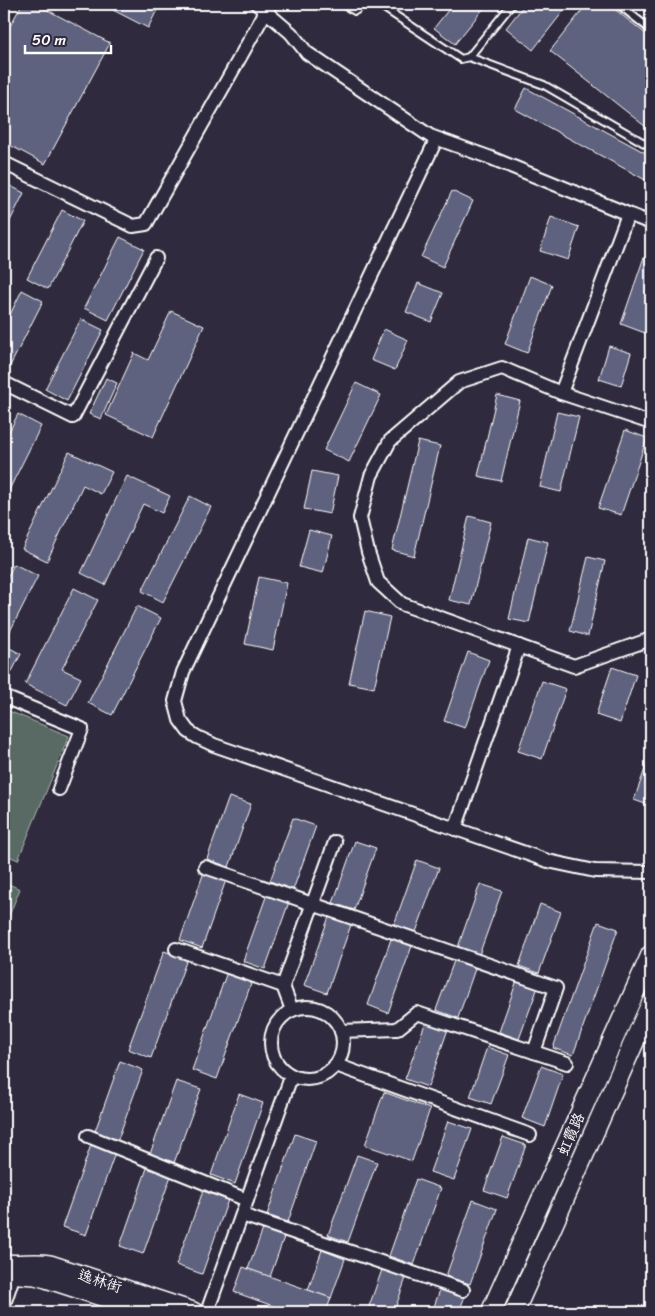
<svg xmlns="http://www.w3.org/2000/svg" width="655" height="1316" viewBox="0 0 655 1316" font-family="Sriracha,'LXGW WenKai TC',sans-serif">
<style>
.green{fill:#586b64;stroke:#acb5b2}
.building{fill:#5e627e;stroke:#fff}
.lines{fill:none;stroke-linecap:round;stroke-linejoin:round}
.lane-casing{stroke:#fff;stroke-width:10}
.street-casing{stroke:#fff;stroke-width:16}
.secondary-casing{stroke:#fff;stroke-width:22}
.lane{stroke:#2f2a3d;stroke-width:6}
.street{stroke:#2f2a3d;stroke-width:12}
.secondary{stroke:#2f2a3d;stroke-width:19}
.labels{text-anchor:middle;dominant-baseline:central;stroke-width:4;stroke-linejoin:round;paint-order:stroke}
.street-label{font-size:15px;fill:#fff;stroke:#2f2a3d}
</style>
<rect width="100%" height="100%" fill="#2f2a3d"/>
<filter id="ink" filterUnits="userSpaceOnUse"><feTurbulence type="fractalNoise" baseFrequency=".02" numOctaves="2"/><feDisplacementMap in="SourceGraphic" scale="10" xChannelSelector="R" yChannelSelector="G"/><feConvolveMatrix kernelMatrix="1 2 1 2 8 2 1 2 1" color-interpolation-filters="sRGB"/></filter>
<g filter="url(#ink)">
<!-- green -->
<g class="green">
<path d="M4,709l65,27 -51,124 -14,-6z"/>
<path d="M4,882l16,7 -16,39z"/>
<path d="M646,987l-8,32 -133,293h-6z"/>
</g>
<!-- building -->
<g class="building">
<path d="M22,4h14l74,39 -65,121 -41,-22v-105z"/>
<path d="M116,4h44l-12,24 -35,-18z"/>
<path d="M453,4h34l-32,40 -21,-16z"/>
<path d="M525,4h44l-36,46 -27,-22z"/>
<path d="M587,4h21l43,34v93l-101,-80z"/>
<path d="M526,88l125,68v27l-136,-74z"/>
<path d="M5,183l19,10 -20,40v-49z"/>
<path d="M452,191l21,10 -30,66 -22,-10z"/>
<path d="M62,210l21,11 -35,68 -21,-11z"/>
<path d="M551,217l28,10 -11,33 -28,-9z"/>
<path d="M120,237l24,12 -36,71 -24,-12z"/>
<path d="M644,257l7,3v54l-6,19 -24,-9z"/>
<path d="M530,276l22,9 -25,68 -22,-9z"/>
<path d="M418,283l25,10 -12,29 -25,-10z"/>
<path d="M22,290l21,11 -36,71 -3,-2v-43z"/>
<path d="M171,311l33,15 -51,111 -47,-22 28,-62 14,7z"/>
<path d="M81,319l22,11 -36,71 -22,-12z"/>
<path d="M384,329l24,11 -13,30 -24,-10z"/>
<path d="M609,346l22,7 -10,33 -22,-7z"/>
<path d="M106,378l11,5 -16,36 -12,-5z"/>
<path d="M356,383l25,12 -32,67 -25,-12z"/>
<path d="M497,395l23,6 -19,80 -23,-5z"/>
<path d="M557,412l22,5 -18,75 -21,-5z"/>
<path d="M18,414l23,12 -37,74v-58z"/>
<path d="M625,430l22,8 -26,77 -23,-7z"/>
<path d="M418,441l22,5 -26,110 -22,-6z"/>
<path d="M69,452l43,20 -11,22 -18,-9 -36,76 -25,-12z"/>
<path d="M312,471l26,5 -8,38 -26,-5z"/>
<path d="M127,476l43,20 -8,17 -19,-9 -38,81 -24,-12z"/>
<path d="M190,496l21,11 -48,95 -21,-11z"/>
<path d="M469,516l22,6 -20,83 -22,-5z"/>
<path d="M309,530l23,6 -9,37 -24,-6z"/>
<path d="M528,537l20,5 -19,81 -20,-4z"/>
<path d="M588,557l17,4 -17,75 -18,-5z"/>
<path d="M14,564l24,12 -34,67v-59z"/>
<path d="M259,577l28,6 -14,67 -28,-6z"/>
<path d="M74,588l24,12 -36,69 19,9 -14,27 -42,-21z"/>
<path d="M137,606l24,12 -49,97 -24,-12z"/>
<path d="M365,611l25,6 -16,71 -25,-5z"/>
<path d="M4,645l17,9 -14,27 -3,-1z"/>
<path d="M468,652l21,8 -24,68 -21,-7z"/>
<path d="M612,667l24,8 -16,48 -24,-8z"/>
<path d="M542,681l24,8 -24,70 -24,-8z"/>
<path d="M651,752v54l-17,-6z"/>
<path d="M229,797l22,7 -22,63 -22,-8z"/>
<path d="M293,818l23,8 -23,64 -23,-9z"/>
<path d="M355,841l21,7 -22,62 -21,-7z"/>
<path d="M417,860l22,8 -23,64 -22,-7z"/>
<path d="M204,872l22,8 -24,68 -22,-8z"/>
<path d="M480,884l22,7 -23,64 -21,-8z"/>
<path d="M267,894l22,8 -24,67 -22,-8z"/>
<path d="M540,904l21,8 -22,61 -20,-7z"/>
<path d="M330,914l22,8 -25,71 -23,-8z"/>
<path d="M598,922l20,7 -45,126 -20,-7z"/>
<path d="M392,936l21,7 -25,70 -20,-8z"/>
<path d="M164,951l23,8 -36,99 -23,-9z"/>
<path d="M455,958l21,8 -18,52 -22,-8z"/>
<path d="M227,972l25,9 -35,98 -25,-9z"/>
<path d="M517,980l21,7 -19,52 -20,-7z"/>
<path d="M426,1021l22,8 -20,58 -23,-8z"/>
<path d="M487,1047l22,8 -18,49 -21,-7z"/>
<path d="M120,1061l23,9 -26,72 -23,-8z"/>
<path d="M541,1066l22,8 -18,53 -23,-9z"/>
<path d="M176,1081l25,8 -27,74 -24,-9z"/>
<path d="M384,1092l46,17 -18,52 -47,-16z"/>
<path d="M239,1094l24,9 -28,81 -24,-9z"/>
<path d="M448,1121l24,8 -18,51 -24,-8z"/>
<path d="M295,1134l21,7 -28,81 -21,-7z"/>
<path d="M503,1137l23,8 -19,53 -23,-8z"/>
<path d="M91,1145l24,8 -29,82 -24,-8z"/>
<path d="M357,1155l20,7 -29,80 -20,-7z"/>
<path d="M148,1165l24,8 -29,81 -23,-8z"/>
<path d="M416,1179l25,9 -27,77 -25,-9z"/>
<path d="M203,1191l25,9 -26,74 -26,-9z"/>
<path d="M473,1200l24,9 -27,75 -24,-8z"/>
<path d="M263,1229l21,8 -14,40 -22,-8z"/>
<path d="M322,1250l23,9 -14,39 -23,-8z"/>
<path d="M243,1267l88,31 -5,14h-36l-56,-20z"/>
<path d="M383,1267l24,8 -13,37h-27z"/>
<path d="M441,1287l24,9 -6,16h-27z"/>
</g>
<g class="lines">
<!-- lane casing -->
<g class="lane-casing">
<g id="lane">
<path d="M342,4l13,7 10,-7"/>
<path d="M378,4l83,55 8,-2 75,28 107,62"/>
<path d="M618,4l33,26"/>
<path d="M469,57l43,-53"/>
</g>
</g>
<!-- street casing -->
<g class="street-casing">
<g id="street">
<path d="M257,4l34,29 16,20 123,83 61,22 137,56"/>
<path d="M436,140l-253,532 -8,29 5,19 8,11 9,6 17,8 334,116 47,10 56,1"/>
<path d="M4,163l129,63 13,-2 124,-220"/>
<path d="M4,383l69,34 83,-159"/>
<path d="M561,393l67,-179 23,9"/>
<path d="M651,423l-90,-30 -59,-25 -43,14 -69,59 -19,35 -11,42 8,34 10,30 24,22 172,62 77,-27"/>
<path d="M4,697l78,32 -23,60"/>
<path d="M455,829l64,-183"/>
<path d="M205,867l351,121 -22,64"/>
<path d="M176,949l107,37"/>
<circle cx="307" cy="1043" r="36"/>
<path d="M292,1010l-9,-24 52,-144"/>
<path d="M341,1031l56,-2 20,-16 150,50"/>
<path d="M336,1065l194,70"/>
<path d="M88,1136l159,64"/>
<path d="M242,1215l221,75"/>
<path d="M4,1304l13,-39"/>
<path d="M207,1312l84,-235"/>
</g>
</g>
<!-- secondary casing -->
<g class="secondary-casing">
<g id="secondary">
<path d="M4,1264c15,2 31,-2 46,1l143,47"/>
<path d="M20,1274l15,1 11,3 104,34"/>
<path d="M491,1312l160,-357"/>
<path d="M514,1312l137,-308"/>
</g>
</g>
<!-- lane -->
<use href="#lane" class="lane"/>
<!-- street -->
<use href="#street" class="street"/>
<!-- secondary -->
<use href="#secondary" class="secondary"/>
</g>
</g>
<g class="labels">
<!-- street labels -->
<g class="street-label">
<text transform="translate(571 1134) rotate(-66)">虹霞路</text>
<text transform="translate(100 1281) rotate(18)">逸林街</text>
</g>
</g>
<!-- margin -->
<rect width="655" height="1316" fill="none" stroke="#2f2a3d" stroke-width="20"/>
<rect x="10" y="10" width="635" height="1296" fill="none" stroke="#fff" stroke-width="2" filter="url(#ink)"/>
<!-- scale -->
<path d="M25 45v8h86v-8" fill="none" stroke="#ffffff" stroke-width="2.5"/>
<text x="32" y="45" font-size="15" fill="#ffffff" stroke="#2f2a3d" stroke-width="4" paint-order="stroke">50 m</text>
</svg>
